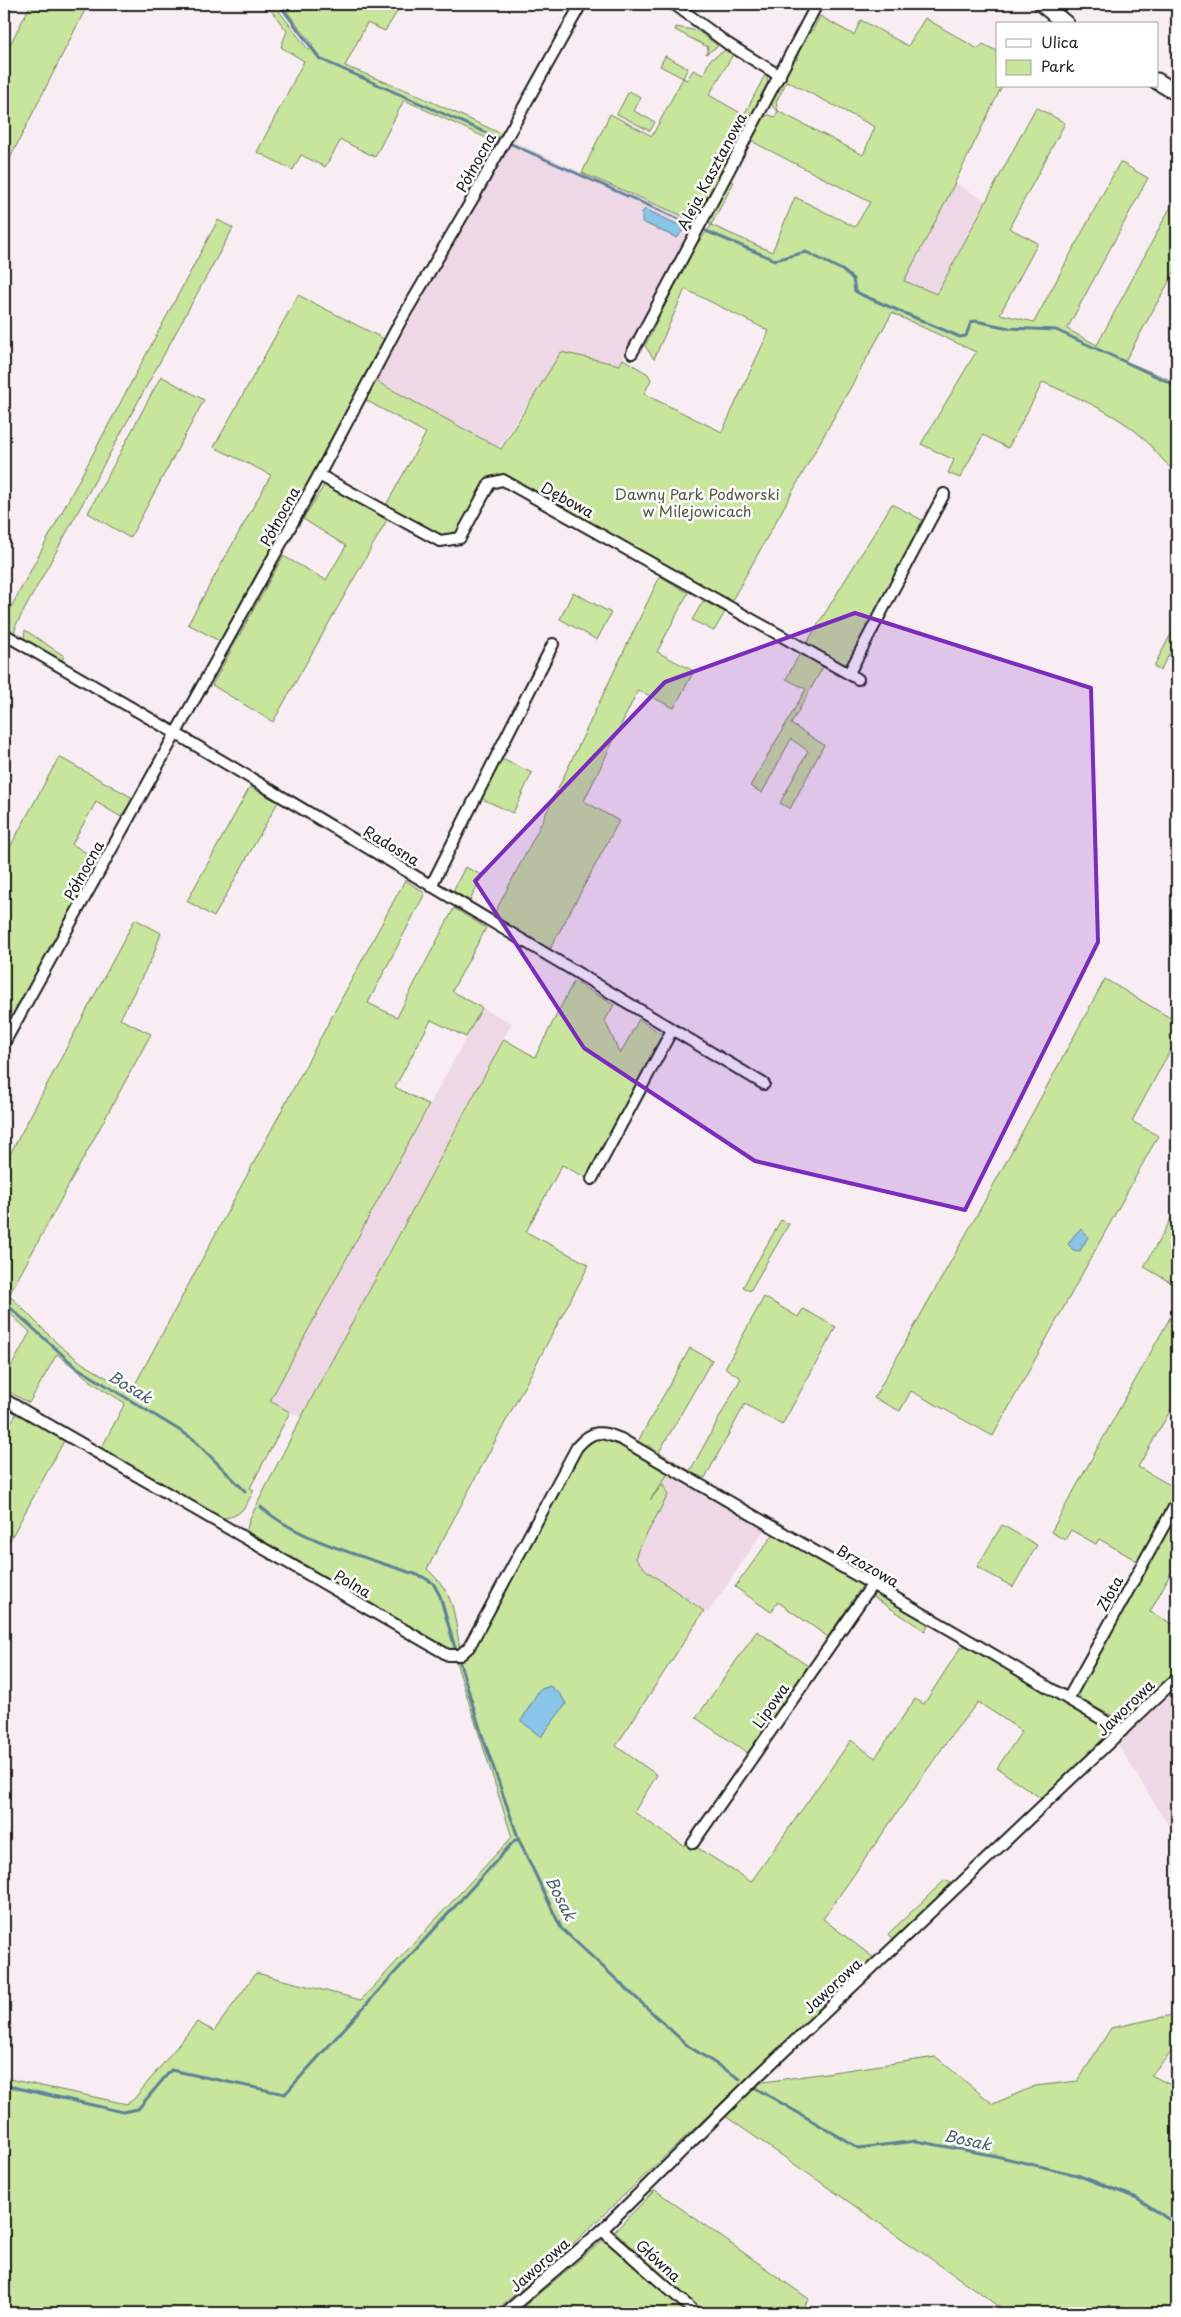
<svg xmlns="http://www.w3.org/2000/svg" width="1181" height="2317" viewBox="0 0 1181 2317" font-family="'Playpen Sans',sans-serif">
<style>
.built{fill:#efd8e5}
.green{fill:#c8e59c;stroke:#72805c;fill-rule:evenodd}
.water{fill:#89c4e9;stroke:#5d8197}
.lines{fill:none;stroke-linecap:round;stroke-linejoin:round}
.stream{stroke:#5d8197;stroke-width:3}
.minor-casing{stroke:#1c1c1c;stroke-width:14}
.secondary-casing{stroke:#1c1c1c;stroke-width:19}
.minor{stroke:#fff;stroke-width:10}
.secondary{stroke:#fff;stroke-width:15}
.marked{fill:#7b2cbf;fill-opacity:0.2;stroke:#7b2cbf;stroke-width:4;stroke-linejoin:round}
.labels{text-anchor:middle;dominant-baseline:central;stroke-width:5;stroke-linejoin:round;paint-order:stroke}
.street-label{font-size:15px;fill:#1c1c1c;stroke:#fff}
.park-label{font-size:15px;fill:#505842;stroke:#fff}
.water-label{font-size:16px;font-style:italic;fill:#485f6e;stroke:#fff}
</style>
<rect width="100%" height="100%" fill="#f8edf3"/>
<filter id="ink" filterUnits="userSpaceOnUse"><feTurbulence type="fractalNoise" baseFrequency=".02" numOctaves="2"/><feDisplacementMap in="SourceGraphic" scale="10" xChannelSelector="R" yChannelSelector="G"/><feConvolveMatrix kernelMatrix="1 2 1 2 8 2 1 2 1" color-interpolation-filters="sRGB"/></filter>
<g filter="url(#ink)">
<!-- built -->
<g class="built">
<path d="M511,140l71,33 113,48 -75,144 -59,-13 -63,97 -121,-69z"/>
<path d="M955,183l30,17 -48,94 -33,-13z"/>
<path d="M482,1008l30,15 -211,395 -31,-17z"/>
<path d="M667,1474l97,56 -56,83 -89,-62z"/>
<path d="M1177,1688v152l-60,-97z"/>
</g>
<!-- green -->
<g class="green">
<path d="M31,4h57l-84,166v-114z"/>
<path d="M266,4h8l35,47 4,-6 -32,-41h121l-17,27 -18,-8 -22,43 63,25 96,44 -2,4 -7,3 -91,-42 -29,57 -34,-17 -16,27 -24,-12 -8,15 -36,-18 47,-91 -23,-14 6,-16z"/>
<path d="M820,16l34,19 7,-15 47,26 17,-28 53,31 5,-5 14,7v35h5l-57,117 -41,78 33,13 99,-187 29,16 -56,105 29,15 -38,71 34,8 86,-160 28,16 -81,151 30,16 80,-150v72l-52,94 52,22v90c-15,-11 -24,-27 -38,-39 -27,-23 -64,-37 -96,-52l-35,66 -25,-13 -23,43 -12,-5 6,-13 -33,-16 55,-92 -84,-39 -162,291 -224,-128 -19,3 -31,56 -18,1 -53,-29 41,-74 -70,-38 -135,247 -33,-18 83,-149 -57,-28 84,-152 86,44 -19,36 136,74 60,-97 59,13 3,-6 25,15 3,6 -7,14 78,38 47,-101 -84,-42 -31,70 -9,-13 48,-97 18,-23 -3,-5 22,-40 4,1 -23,43 61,27 23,-55 60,30 15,-25 -115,-59 -3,-4 11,-23 6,-1 6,2 3,-6 -5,-4 -2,-6 22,-41h4l2,-6 -2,-2 10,-19h4zM787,81l88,46 -12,28 -85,-44 -2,-9z"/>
<path d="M676,27l22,4 20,15 -12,8 2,-7 -33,-17z"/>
<path d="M727,49l8,2 -26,44 35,20 22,-42 2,9 -40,79 2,2 -35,58 -113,-48 28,-59 42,22 31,-58 -23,-12 5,-10 23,12 -5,10 4,2 6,-10 10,5 7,-15z"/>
<path d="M629,91l12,6 -7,14 21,11 -5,9 -33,-17z"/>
<path d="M218,220l15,8 -217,397 -2,11 -10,-6v-19l4,2z"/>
<path d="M161,376l43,24 -74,138 -42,-25z"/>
<path d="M325,484l62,36 -114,202 -61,-37 71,-129 43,24 20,-34 -43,-27z"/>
<path d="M892,504l32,17 -73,141 -9,2 -36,-20z"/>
<path d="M660,576l28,17 -31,59 37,19 -20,37 -36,-18 -54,111 35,20 -70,130 -57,-33 47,-90z"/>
<path d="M573,592l38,21 -14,27 -37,-21z"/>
<path d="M703,601l22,11 -11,19 -22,-11z"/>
<path d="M1177,623v17l-17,31 -6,-5z"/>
<path d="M25,630l39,26 -3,6 -37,-23z"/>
<path d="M800,653l26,11 2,6 -5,-3 -32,57 33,21 -34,64 -10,-6 28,-52 -17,-12 -29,54 -12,-7 56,-97 -20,-10z"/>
<path d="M59,757l74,41 -12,19 -25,-15 -24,42 27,17 -95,173v-176z"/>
<path d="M500,758l32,15 -19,40 -33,-15z"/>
<path d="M250,787l28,15 -64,115 -27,-16z"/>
<path d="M465,867l17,8 -12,26 -17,-10z"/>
<path d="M405,880l20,13 -57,110 29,14 57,-109 32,20 -34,63 30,17 -16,29 -35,-17 -36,67 34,18 -159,296 20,11 -40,76 4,2c-8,16 -13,28 -33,28l-120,-69 24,-46 -29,-18 -39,-31 -28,49 -25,-14v-9l26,-48 -26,-24v-152l4,2 127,-239 26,14 -8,23 -33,63 31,15 -142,261 51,51 22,17 49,29z"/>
<path d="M1105,979l72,43v16l-45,83 26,15 -165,300 -82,-45 -11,20 -26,-13 113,-201z"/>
<path d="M574,981l40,24 -9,16 15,33 19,-35 31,21 -76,142 -32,-17 -36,67 62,32v3l-161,302c29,26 26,43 33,79l-8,3 -8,-2 -192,-113 -5,-6 2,-10 52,-102 203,-379 31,18z"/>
<path d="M1171,1219l6,4v63l-33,-19z"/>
<path d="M781,1220l8,4 -39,67 -7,-4z"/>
<path d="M764,1297l34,20 5,-8 33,18 -54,98 -37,-21 -40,74 -8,-3 -3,2 -43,-24v-6l-4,-2 -4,3 -6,-5 53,-95 22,12 -53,92 31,19 51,-93 -16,-10z"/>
<path d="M1177,1305v94l-39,68 39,22v79l-3,-1 -24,45 27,14v44l-43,44 -14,6 -40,-21 -2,-8 61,-129 -40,-23 -3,5 -25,-14 -6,10 -14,-8z"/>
<path d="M18,1411l47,28 -61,112v-116z"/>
<path d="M597,1438c25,-1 51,21 73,33l-20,29 13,-16 5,11 -31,57 -1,7 11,12 57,40 -88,135 41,29 -23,37 50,34 3,-5 64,41 100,-142 24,18 40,-59 9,5 36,-56 7,-2 136,79 4,12 -65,62 -45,-31 25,-37 -44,-29 -28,35 -127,182 51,39 -315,299 -66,56h-489v-235l123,26 7,-5 63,-77 17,9 42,-58 105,27 151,-163 -56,-175 10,-7 113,-204 9,-8z"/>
<path d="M1002,1525l35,20 -24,42 -36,-20z"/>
<path d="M775,1532l82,49 5,5 -34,51 -50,-35 -7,10 -36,-25z"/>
<path d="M877,1592l52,30 -4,9 -53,-35z"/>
<path d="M757,1631l51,35 -60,87 -52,-35z"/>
<path d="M945,1880l7,4 -58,57 -6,-7z"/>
<path d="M1177,2014v32l-26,29 26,13v225h-168l-284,-197 32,-33 179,-26 57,47 42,-18 43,-5 33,-53z"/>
<path d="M655,2190l154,109 -10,14h-96l-88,-82z"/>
<path d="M603,2240l87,73h-174z"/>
</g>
<!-- water -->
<g class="water">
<path d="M645,209l40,19 -8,10 -35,-16v-10z"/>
<path d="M1081,1229l7,8 -8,14 -7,-1 -5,-6 8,-11z"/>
<path d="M550,1686l11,9 5,9 -25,33 -20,-16 18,-31z"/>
</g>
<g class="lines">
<!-- stream -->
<g class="stream">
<path d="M279,4l41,55 178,79"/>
<path d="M509,143l183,82"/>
<path d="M706,231l69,29 31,-8 36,18 11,9 2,12 7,4 98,42 6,-1 5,-14 5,-1 33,7 47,2 121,56"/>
<path d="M4,1302l72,65 116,71 53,53"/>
<path d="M261,1507c39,35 112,52 162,70l10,6 7,13 15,52"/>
<path d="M459,1660l22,72 38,108 42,88 127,118 52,33"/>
<path d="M4,2085l119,27 15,-3 33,-39 114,24 230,-254h4"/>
<path d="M757,2089l102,59 57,-7 80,15 81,19 60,23 40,27"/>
</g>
<!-- minor casing -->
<g class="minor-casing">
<g id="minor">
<path d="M674,4l54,40 52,32"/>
<path d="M632,353l185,-349"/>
<path d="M319,475l121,66 20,-3 30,-55 13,-3 355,199"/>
<path d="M4,634l171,99 589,351"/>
<path d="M849,673l95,-179"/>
<path d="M431,886l122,-242"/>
<path d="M4,1043l315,-568 81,-153 73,-124 108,-194"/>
<path d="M592,1179l80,-149"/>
<path d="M4,1399l444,256h12l9,-8 108,-200c16,-18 23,-16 44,-8l361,209 140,83"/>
<path d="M1068,1699l109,-197"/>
<path d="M693,1843l179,-258"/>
<path d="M602,2230l94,83"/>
<path d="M505,2313l97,-83 156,-154 419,-398"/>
</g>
</g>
<!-- secondary casing -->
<g class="secondary-casing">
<g id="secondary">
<path d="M1042,4l24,20"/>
<path d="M1157,81l20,12"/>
</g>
</g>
<!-- minor -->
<use href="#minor" class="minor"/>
<!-- secondary -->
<use href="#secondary" class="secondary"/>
</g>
</g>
<!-- marked area -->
<path class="marked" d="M855,613l236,75 7,254 -133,268 -210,-49 -171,-113 -109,-167 190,-199z"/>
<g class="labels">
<!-- street labels -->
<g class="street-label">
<text transform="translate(475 162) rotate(-61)">Północna</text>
<text transform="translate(711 171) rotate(-62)">Aleja Kasztanowa</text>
<text transform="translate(568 499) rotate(29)">Dębowa</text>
<text transform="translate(279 516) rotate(-61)">Północna</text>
<text transform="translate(392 845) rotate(31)">Radosna</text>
<text transform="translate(83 870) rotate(-61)">Północna</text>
<text transform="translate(868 1565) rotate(30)">Brzozowa</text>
<text transform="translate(353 1583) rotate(30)">Polna</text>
<text transform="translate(1109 1593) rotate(-61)">Złota</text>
<text transform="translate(770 1705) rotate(-55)">Lipowa</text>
<text transform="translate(1125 1707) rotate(-44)">Jaworowa</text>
<text transform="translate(832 1985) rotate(-43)">Jaworowa</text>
<text transform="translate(659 2260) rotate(42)">Główna</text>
<text transform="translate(539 2264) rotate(-41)">Jaworowa</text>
</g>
<!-- park labels -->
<g class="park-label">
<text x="697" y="493">Dawny Park Podworski<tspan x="697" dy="17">w Milejowicach</tspan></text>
</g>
<!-- water labels -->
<g class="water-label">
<text transform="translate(131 1386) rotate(31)">Bosak</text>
<text transform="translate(562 1898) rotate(63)">Bosak</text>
<text transform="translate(968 2139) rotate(12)">Bosak</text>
</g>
</g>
<!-- margin -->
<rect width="1181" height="2317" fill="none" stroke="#fff" stroke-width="20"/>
<rect x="10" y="10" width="1161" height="2297" fill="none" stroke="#1c1c1c" stroke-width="2" filter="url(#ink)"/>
<!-- legend -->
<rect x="996" y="22" width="162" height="65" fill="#ffffff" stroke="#a4a4a4"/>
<rect x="1006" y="39" width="25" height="8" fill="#ffffff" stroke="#a4a4a4"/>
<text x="1041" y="48" font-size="15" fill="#1c1c1c">Ulica</text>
<rect x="1006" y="60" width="25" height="15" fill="#c8e59c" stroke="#a4a4a4"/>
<text x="1041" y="72" font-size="15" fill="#1c1c1c">Park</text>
</svg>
